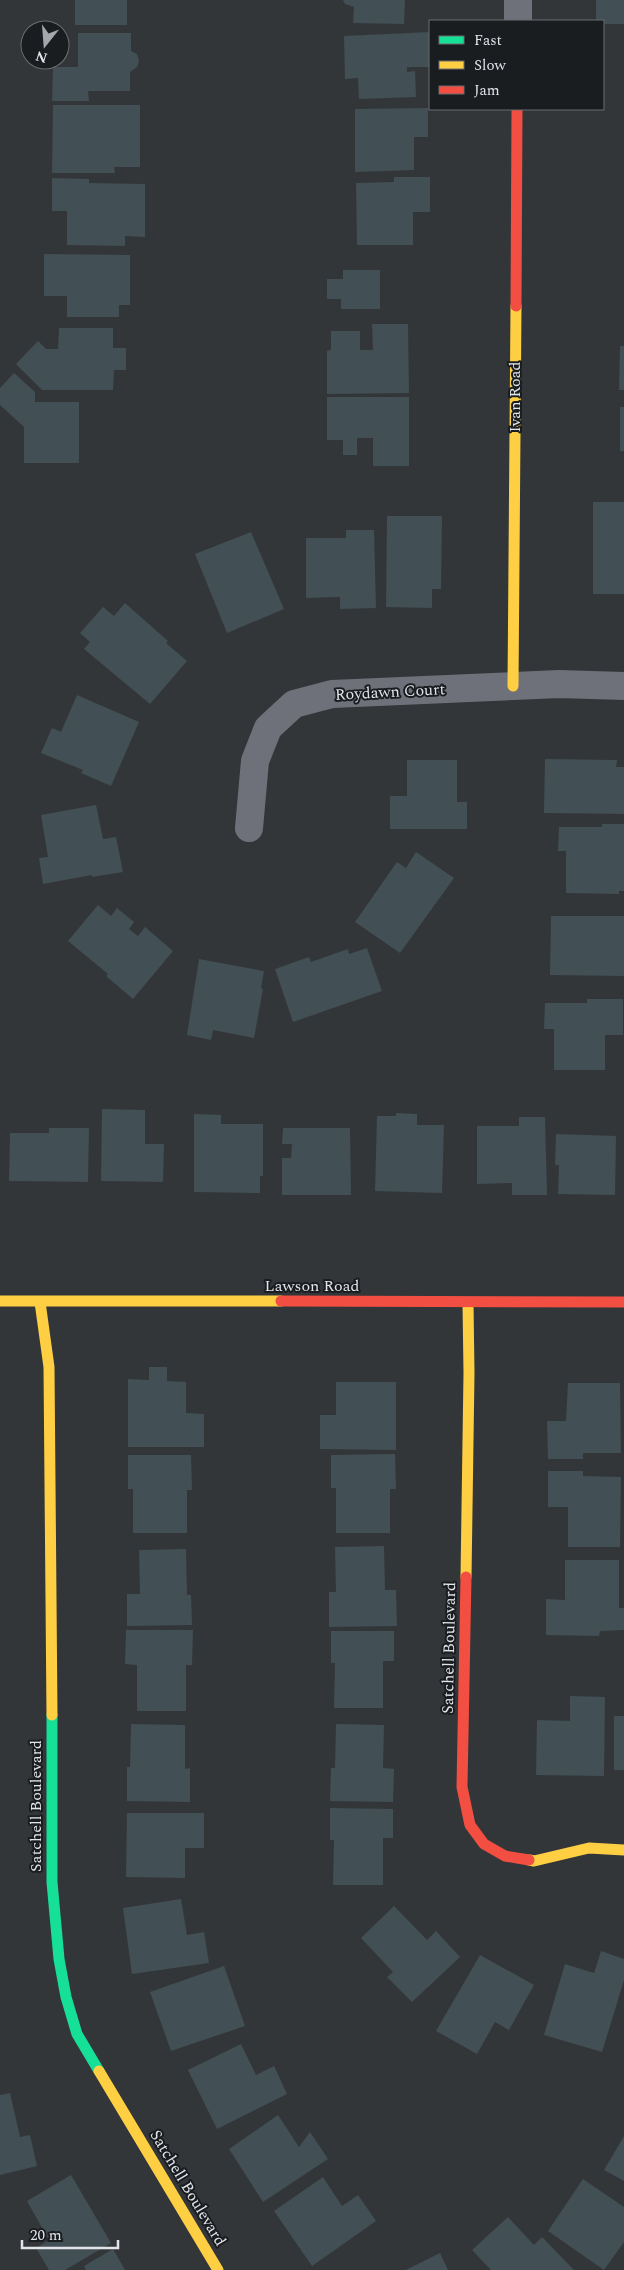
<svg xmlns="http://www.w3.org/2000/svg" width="624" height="2270" viewBox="0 0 624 2270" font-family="Spectral,serif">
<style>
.building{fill:#424f54}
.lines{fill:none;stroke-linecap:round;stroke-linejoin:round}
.street{stroke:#6f717a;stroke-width:28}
.fast{stroke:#16e098;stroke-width:11}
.slow{stroke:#ffcf43;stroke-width:11}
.jam{stroke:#f24e42;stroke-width:11}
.labels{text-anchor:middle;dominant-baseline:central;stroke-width:4;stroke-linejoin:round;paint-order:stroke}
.street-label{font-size:16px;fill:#e1e4e9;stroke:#1a1d20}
</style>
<rect width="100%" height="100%" fill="#333639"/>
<!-- building -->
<g class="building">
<rect x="75" y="0" width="52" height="25"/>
<path d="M343,0h62l-1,24 -51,-1 1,-16 -9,-3z"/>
<path d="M596,0h28v24h-21v-3h-7z"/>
<path d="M430,32v35h-23v5l8,-1 1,26 -57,2 -1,-21 -13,1 -1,-43z"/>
<path d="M78,33h53v18l6,3 2,7 -2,6 -7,5v19h-42l1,10h-37l1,-34h25z"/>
<path d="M53,105h87v62h-26l1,6h-63z"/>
<path d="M428,108v29h-14v33l-59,2v-63z"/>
<path d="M394,177h36v35h-17v33h-56l-1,-62 38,-1z"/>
<path d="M52,178l37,1v4l56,1v53l-20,-1v10l-58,-1v-34h-15z"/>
<path d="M44,254l86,1v50h-11v12h-52v-21h-23z"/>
<path d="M343,270h37v39h-39v-10h-14v-20h16z"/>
<path d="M372,324h36l1,69 -82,1v-43l4,-1v-19h29v19h13z"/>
<path d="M59,328h54v20h13v22h-12l-1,20h-71l-26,-26 22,-23 8,8h12z"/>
<path d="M620,346h4v44h-5z"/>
<path d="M14,373l21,19v10h44v61h-55v-36l-24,-22v-17z"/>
<path d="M327,397h82v69h-36v-28h-16v17h-14v-15h-16z"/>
<rect x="620" y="407" width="4" height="44"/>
<rect x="593" y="502" width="31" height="92"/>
<path d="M387,516h55l-1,73h-9v19l-46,-1z"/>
<path d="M346,530h28l2,78 -36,1v-12l-34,1v-60h40z"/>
<path d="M251,532l33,77 -57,24 -32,-79z"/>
<path d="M125,603l43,38 -2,2 21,18 -37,43 -66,-55 6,-7 -10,-9 23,-26 11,9z"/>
<path d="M77,695l62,27 -28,64 -30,-13 2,-3 -42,-17 11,-25 9,4z"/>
<path d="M545,759l72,1 -1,7h8v47l-80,-1z"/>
<path d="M407,760h50v42h10v27h-77v-33h17z"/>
<path d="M96,805l7,34 13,-2 7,35 -31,5v-2l-49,9 -4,-26 9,-1 -7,-42z"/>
<path d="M602,824h22v67h-5v3l-53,-1v-42h-8l1,-24h43z"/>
<path d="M416,852l38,26 -54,75 -45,-31 42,-60 9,6z"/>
<path d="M98,905l13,11 6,-8 17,14 -5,7 9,7 7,-9 28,24 -40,48 -27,-23 2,-2 -40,-33z"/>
<path d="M551,916h73v60l-74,-1z"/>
<path d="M367,948l15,43 -89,31 -18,-53 34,-12 2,5 37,-13 1,5z"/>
<path d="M199,959l65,12 -3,17 2,1 -9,49 -41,-8 -2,10 -24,-5z"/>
<path d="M587,999h36v36h-18v35h-51v-41h-10l1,-26h42z"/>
<path d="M102,1109l43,1v34h19l-1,38 -62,-1z"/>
<path d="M396,1113l21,1v11h27l-2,68 -67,-2 2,-75h19z"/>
<path d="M194,1114l27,1v9h42v52h-3v17l-66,-1z"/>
<path d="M519,1117h26l2,78h-35v-12l-35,1v-58h42z"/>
<path d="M49,1128h40l-1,54 -79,-1 1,-48h39z"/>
<path d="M283,1128h67l1,67h-69v-37h9l1,-14h-10z"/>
<path d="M556,1134l60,2 -1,59 -57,-1 1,-29h-4z"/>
<path d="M149,1367h18v14l19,1v31l18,1v33h-76v-68l21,1z"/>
<path d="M336,1382h60v68l-76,-1v-34h16z"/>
<path d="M568,1383h52l1,70h-38v6h-35l-1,-38h19z"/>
<path d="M395,1454l1,35h-6v44h-54v-45h-5v-33z"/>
<path d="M128,1455h63l1,35h-5v43h-54v-44h-5z"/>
<path d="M548,1471h35v5l38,1 -1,70h-52v-40h-20z"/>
<path d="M384,1546l1,44h11l1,36 -68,1v-35h7l-1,-45z"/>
<path d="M186,1549l1,46h4l1,30 -65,1v-32h13l-1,-44z"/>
<path d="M565,1560h54v48h5v22l-24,1 -1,5 -53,-1v-36l19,1z"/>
<path d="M126,1630h67l-1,35h-6v46h-49v-46l-12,-1z"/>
<path d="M331,1631h63v30h-11v47h-49l1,-45h-4z"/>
<path d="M570,1696l35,1 -1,79 -68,-1 1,-55 33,1z"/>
<rect x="614" y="1716" width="10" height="54"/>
<path d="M131,1724l54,1v44l5,-1v34l-63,-1v-34h3z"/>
<path d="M336,1724l48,1 -1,43 11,1 -1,33 -63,-1 1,-33h4z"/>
<path d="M330,1808l63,1v29h-10v47h-50l1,-45h-4z"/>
<path d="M127,1813h77v35h-19v30l-59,-1z"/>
<path d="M181,1899l6,36 17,-3 5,31 -77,11 -9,-66z"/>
<path d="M394,1906l33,34 9,-9 24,26 -48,45 -25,-25 6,-5 -32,-34z"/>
<path d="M601,1951l23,8v21l-22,72 -58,-17 21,-71 29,9z"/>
<path d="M480,1955l54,30 -25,45 -14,-8 -18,32 -41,-23z"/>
<path d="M224,1966l21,60 -74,25 -21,-59z"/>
<path d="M241,2044l15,31 18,-9 13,28 -70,35 -29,-59z"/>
<path d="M10,2093l10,44 10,-2 7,31 -37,9v-80z"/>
<path d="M278,2115l21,32 11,-15 18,27 -65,43 -34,-53z"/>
<path d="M624,2136v45l-20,-11z"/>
<path d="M71,2175l40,68 -46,27h-16l-13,-22 13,-8 -22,-39z"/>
<path d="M323,2177l19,29 16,-11 18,26 -64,45 -38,-55z"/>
<path d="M583,2179l41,28v35l-20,28 -56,-39z"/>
<path d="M508,2217l26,28 8,-8 32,33h-83l-19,-20z"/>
<path d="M113,2249l12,21h-39l-2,-4z"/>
<path d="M440,2253l8,17h-42z"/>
</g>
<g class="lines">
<!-- street -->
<g class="street">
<path d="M518,21v-21"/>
<path d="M249,828l6,-67 13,-33 26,-24 38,-10 227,-10 65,2"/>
</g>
<!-- fast -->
<path class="fast" d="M52,1715v167l7,77 7,38 11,37 22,37"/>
<!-- slow -->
<g class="slow">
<path d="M513,686l3,-380"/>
<path d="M0,1301h281"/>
<path d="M40,1302l9,65 3,348"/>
<path d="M466,1577l3,-204 -1,-70"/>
<path d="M529,1860l5,1 55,-13 35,2"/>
<path d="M99,2071l119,199"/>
</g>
<!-- jam -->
<g class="jam">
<path d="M516,306l1,-197"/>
<path d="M281,1301l343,1"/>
<path d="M466,1577l-4,210 8,38 14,19 21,12 24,4"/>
</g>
</g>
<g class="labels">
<!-- street labels -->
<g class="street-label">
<text transform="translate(515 397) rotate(-90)">Ivan Road</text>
<text transform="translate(390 692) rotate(-3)">Roydawn Court</text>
<text x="312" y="1286">Lawson Road</text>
<text transform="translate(449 1648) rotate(-89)">Satchell Boulevard</text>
<text transform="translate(36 1806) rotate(-90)">Satchell Boulevard</text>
<text transform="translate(188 2188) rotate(59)">Satchell Boulevard</text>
</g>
</g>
<!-- legend -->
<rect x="429" y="20" width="175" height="90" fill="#1a1d20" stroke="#6a6d70"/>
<rect x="439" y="36" width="25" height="8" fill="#16e098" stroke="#6a6d70"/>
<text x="474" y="45" font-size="15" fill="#e1e4e9">Fast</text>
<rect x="439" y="61" width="25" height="8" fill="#ffcf43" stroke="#6a6d70"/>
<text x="474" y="70" font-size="15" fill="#e1e4e9">Slow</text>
<rect x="439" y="86" width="25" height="8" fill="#f24e42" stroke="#6a6d70"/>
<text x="474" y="95" font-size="15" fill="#e1e4e9">Jam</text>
<!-- north arrow -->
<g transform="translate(45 45) rotate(197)"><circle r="24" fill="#1a1d20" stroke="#6a6d70"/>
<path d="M0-4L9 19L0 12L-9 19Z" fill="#a4a7ab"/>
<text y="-8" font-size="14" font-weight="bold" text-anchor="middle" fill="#e1e4e9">N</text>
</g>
<!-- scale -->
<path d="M22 2240v8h96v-8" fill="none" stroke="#e1e4e9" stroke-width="2.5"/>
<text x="30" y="2240" font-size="15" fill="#e1e4e9" stroke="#1a1d20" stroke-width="4" paint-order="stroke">20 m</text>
</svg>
